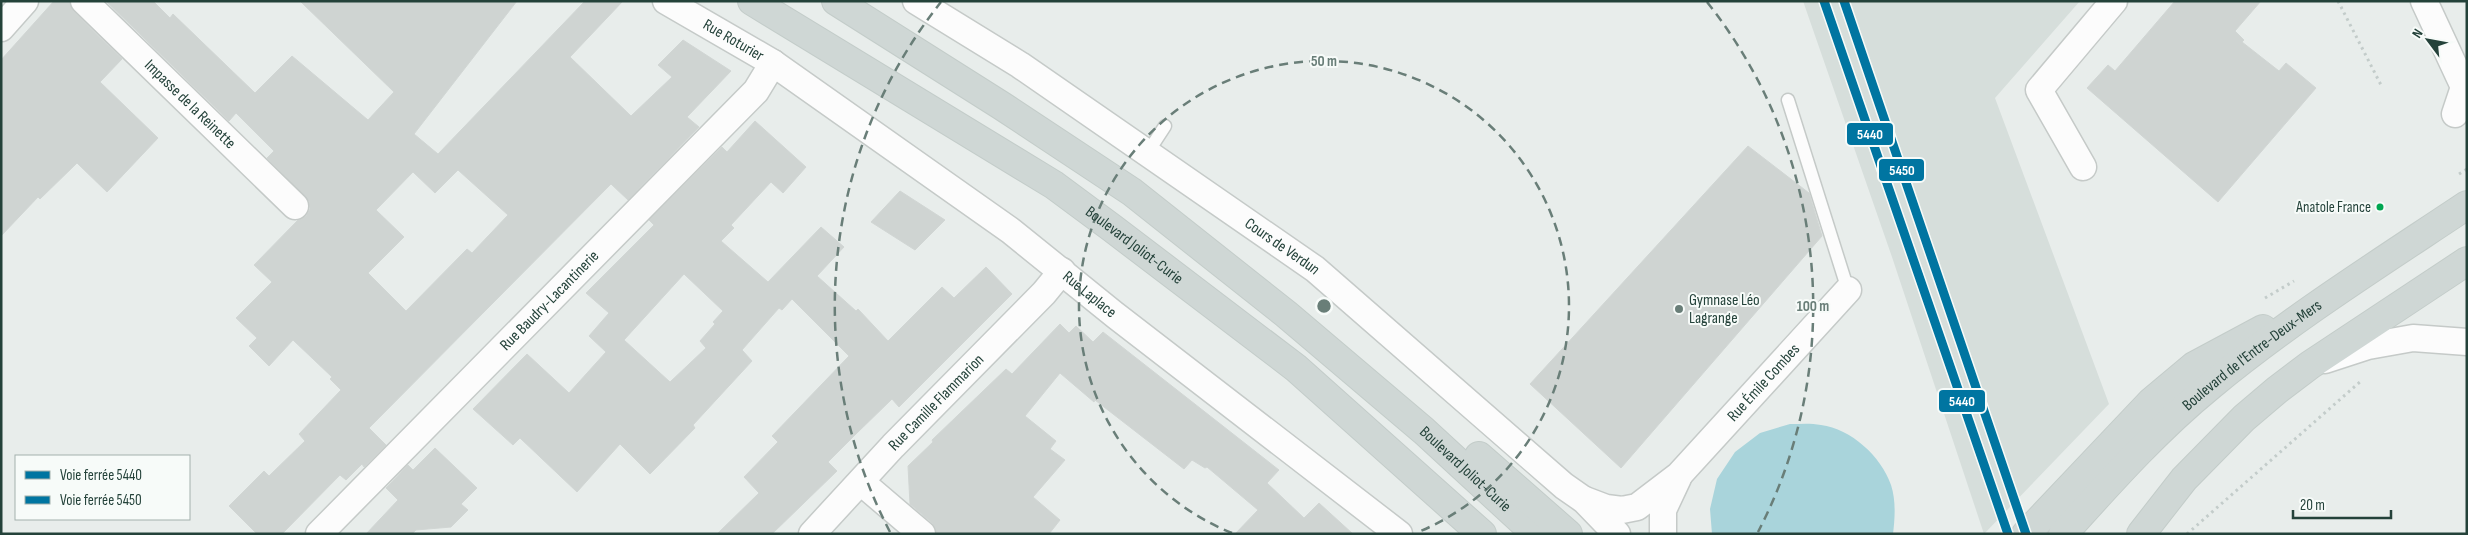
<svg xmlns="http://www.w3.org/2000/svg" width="2468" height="535" viewBox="0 0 2468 535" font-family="'Sofia Sans Condensed',sans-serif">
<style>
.built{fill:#d6dedb}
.water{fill:#a9d4db}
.building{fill:#cfd4d2;stroke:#d1d6d4;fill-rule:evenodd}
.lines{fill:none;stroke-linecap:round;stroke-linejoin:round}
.service-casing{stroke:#c5cac8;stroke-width:15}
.minor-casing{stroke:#c5cac8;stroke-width:29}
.primary-casing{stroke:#c3ccc9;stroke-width:30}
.path{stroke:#c3ccca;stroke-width:3;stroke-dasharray:2.5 4;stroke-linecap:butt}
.service{stroke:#fcfcfc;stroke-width:12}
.minor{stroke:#fcfcfc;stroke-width:26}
.primary{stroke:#cfd7d5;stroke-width:28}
.rail-1-casing{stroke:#f7fbf9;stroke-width:12}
.rail-2-casing{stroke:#f7fbf9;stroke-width:12}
.rail-1{stroke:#0075a1;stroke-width:9}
.rail-2{stroke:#0075a1;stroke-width:9}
.ring{fill:none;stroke:#697e78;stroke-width:2.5;stroke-dasharray:9 6}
.bus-dot{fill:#00a651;stroke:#f7fbf9;stroke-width:2}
.poi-dot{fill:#697e78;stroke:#f7fbf9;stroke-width:2}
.labels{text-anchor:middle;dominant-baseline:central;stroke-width:4;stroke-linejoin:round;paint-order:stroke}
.bus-label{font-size:15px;fill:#24423a;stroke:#f7fbf9;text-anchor:end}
.street-label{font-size:16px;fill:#24423a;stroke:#f7fbf9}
.poi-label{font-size:16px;fill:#24423a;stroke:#f7fbf9;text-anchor:start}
.centre{fill:#697e78;stroke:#f7fbf9;stroke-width:2.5}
.ring-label{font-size:15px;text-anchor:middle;font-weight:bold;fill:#697e78;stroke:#f7fbf9;stroke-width:4;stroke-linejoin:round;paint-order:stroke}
.line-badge{stroke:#f7fbf9;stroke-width:2}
.badge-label{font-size:14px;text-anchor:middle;font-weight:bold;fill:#fff}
</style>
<rect width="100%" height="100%" fill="#e8edeb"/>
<!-- built -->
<path class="built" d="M1803,1h277l-85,97 114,306 -125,130 -92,-277z"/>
<!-- water -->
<path class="water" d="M1790,424c10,0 21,-1 31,1 30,4 60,31 70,60 5,15 4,33 2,49h-181l-2,-25 7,-30 18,-27 25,-19z"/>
<!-- building -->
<g class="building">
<path d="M54,1h15l5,11 48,47 -22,23 58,56 -51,54 -30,-29 -37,36 -2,-2 -37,39v-176z"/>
<path d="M106,1h47l17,17 3,-4 82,79 37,-37 76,64 26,-28 -94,-91h217l-103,133 24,20 147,-153h38l-53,56 61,59 41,-39 -14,-12 25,-25 48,31 -44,46 12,10 -71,73 -17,-16 -242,244 17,17 -22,22 -2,-3 -16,16 -6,-5 -58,59h-25l-28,-28 35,-35 5,5 36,-35 -6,-7 42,-44 -11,-11 2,-2 -39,-37 -24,26 -20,-20 8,-8 -21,-20 36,-36 -18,-17 44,-45 8,-4 4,-7 -1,-8 -42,-43 7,-7 -38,-38 -7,8zM458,170l50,45 -36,38 -5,-4 -61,62 -38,-38 36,-36 -28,-27 37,-38 22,21z"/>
<path d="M2175,1h86l-26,30 9,9 -2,2 37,29 7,-8 30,25 -98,114 -131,-114 21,-23 7,6z"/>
<path d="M755,121l51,46 -23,26 -12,-11 -40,43 3,3 -13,13 47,41 53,-55 23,20 -27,29 39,35 2,-2 30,32 54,-54 12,11 32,-31 26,27 -113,113 -7,-8 -36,35 -28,28 9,9 -65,63h-55l42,-41 -15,-16 34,-35 -6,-6 77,-80 -57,-57 -10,11 -3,-2 -37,42 10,11 -59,64 2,3 -45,46 -30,-30 -43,48 -57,-54 -7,7 -40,-36 54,-55 42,39 37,-41 -17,-16 20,-23 -23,-20 68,-68 -5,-5 73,-73 5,5zM684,274l39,37 -10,11 2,2 -15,17 6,7 -36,34 -46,-42z"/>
<path d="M1748,146l61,47 13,43 -201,232 -91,-84z"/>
<path d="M900,191l45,29 -30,30 -44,-28z"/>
<path d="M1060,324l9,9 7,-7 17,16 10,-10 176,138 -12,13 37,35 15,-15 34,31h-118l23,-24 -51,-43 -2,1 -13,-8 -8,9 -89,-69 -1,2 -34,-29 -35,43 31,25 -6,8 15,11 -32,37 27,23 -11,14h-112l-5,-11 -22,-19 -2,-38 25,-24 -1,-2 74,-71 6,5z"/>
<path d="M435,448l42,40 -16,16 7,6 -17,17 -35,3 -4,4h-46l32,-34 -12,-12 22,-23 5,5z"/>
</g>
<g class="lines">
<!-- service casing -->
<g class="service-casing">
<g id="service">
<path d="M1788,100l60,190"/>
<path d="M1148,152l17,-26"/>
</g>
</g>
<!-- minor casing -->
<g class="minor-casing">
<g id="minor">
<path id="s1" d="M84,1l211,205"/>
<path id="s2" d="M666,1l107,62 238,168 104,84 284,219"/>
<path id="s3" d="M916,1l104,64 295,204 249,217 20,14 33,34"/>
<path d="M2424,1l40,86 -9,27"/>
<path d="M1,28l24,-27"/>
<path d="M2083,167l-44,-77 75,-89"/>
<path d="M2325,360l43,-14 45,-8 54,4"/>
<path d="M861,482l61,52"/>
<path id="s4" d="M1585,500l21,8 16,2 15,-3 42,-32 169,-185"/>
<path id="s5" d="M319,534l437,-443 17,-28"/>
<path id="s6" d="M812,534l81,-88 151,-153 18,-22"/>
<path d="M1663,534v-24l15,-32"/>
</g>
</g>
<!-- primary casing -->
<g class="primary-casing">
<g id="primary">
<path id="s7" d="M752,1l302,184 58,43 184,140 186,166"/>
<path id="s8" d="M836,1l166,105 130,86 154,122 138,117 112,103"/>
<path d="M1479,456l89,78"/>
<path d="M2026,534l125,-132 43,-36 69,-37"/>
<path id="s9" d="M2063,534c47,-52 93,-104 147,-148 81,-67 170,-123 257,-181"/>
<path d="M2141,534l43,-55 60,-61 33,-28 33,-25 157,-104"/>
</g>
</g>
<!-- path -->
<g class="path">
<path d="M2338,1l43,84"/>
<path d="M2459,174l8,-5"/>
<path d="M2265,298l29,-17"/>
<path d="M2187,534l174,-153"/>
</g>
<!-- service -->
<use href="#service" class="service"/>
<!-- minor -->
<use href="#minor" class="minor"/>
<!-- primary -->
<use href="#primary" class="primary"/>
<!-- rail-1 casing -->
<g class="rail-1-casing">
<path id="rail-1" d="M1824,1l184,533"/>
</g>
<!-- rail-2 casing -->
<g class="rail-2-casing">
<path id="rail-2" d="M1844,1l182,533"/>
</g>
<!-- rail-1 -->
<use href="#rail-1" class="rail-1"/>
<!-- rail-2 -->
<use href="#rail-2" class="rail-2"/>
</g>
<!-- distance rings -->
<g class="ring">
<path d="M1232 533A245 245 0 1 1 1416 533"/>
<path d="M890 532A489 489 0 0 1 941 2M1707 2A489 489 0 0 1 1758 532"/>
</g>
<!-- markers -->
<circle class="bus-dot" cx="2380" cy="207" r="4.5"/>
<circle class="poi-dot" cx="1679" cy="309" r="5"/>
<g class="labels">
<!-- bus labels -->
<g class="bus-label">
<text x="2371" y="207">Anatole France</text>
</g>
<!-- street labels -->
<g class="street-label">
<text stroke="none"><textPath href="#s2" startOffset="78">Rue Roturier</textPath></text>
<text stroke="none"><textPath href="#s1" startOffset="148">Impasse de la Reinette</textPath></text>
<text stroke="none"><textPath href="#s7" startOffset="454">Boulevard Joliot-Curie</textPath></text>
<text stroke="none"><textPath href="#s3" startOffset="441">Cours de Verdun</textPath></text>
<text stroke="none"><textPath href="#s2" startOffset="516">Rue Laplace</textPath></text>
<text stroke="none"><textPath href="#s5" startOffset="328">Rue Baudry-Lacantinerie</textPath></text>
<text stroke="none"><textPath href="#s9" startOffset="261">Boulevard de l'Entre-Deux-Mers</textPath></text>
<text stroke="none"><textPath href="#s4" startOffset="232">Rue Émile Combes</textPath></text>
<text stroke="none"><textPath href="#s6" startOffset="181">Rue Camille Flammarion</textPath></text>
<text stroke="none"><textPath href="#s8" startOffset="786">Boulevard Joliot-Curie</textPath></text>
</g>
<!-- poi labels -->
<g class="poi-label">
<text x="1689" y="300">Gymnase Léo<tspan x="1689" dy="18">Lagrange</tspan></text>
</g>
</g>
<circle cx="1324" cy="306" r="8" class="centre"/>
<g class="ring-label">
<text x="1324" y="66">50 m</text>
<text x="1813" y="311">100 m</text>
</g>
<g class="line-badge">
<rect x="1846" y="122" width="48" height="24" rx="5" fill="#0075a1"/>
<rect x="1878" y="158" width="47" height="24" rx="5" fill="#0075a1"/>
<rect x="1938" y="389" width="48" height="24" rx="5" fill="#0075a1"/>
</g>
<g class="badge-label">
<text x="1870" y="139">5440</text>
<text x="1902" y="175">5450</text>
<text x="1962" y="406">5440</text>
</g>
<!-- border -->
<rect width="2468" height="535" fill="none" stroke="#24423a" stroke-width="5"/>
<!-- legend -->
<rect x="15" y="455" width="175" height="65" fill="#f7fbf9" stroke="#a3b1ad"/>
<rect x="25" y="471" width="25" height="8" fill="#0075a1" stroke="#a3b1ad"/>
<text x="60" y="480" font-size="15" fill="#24423a">Voie ferrée 5440</text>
<rect x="25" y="496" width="25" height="8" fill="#0075a1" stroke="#a3b1ad"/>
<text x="60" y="505" font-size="15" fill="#24423a">Voie ferrée 5450</text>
<!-- north arrow -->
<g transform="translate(2428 40) rotate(302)" stroke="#f7fbf9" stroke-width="4" paint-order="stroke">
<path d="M0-4L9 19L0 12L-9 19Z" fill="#24423a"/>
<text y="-8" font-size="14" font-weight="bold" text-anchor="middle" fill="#24423a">N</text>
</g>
<!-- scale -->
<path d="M2293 510v8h98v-8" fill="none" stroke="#24423a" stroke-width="2.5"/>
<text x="2300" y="510" font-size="15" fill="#24423a" stroke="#f7fbf9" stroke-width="4" paint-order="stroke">20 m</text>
</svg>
